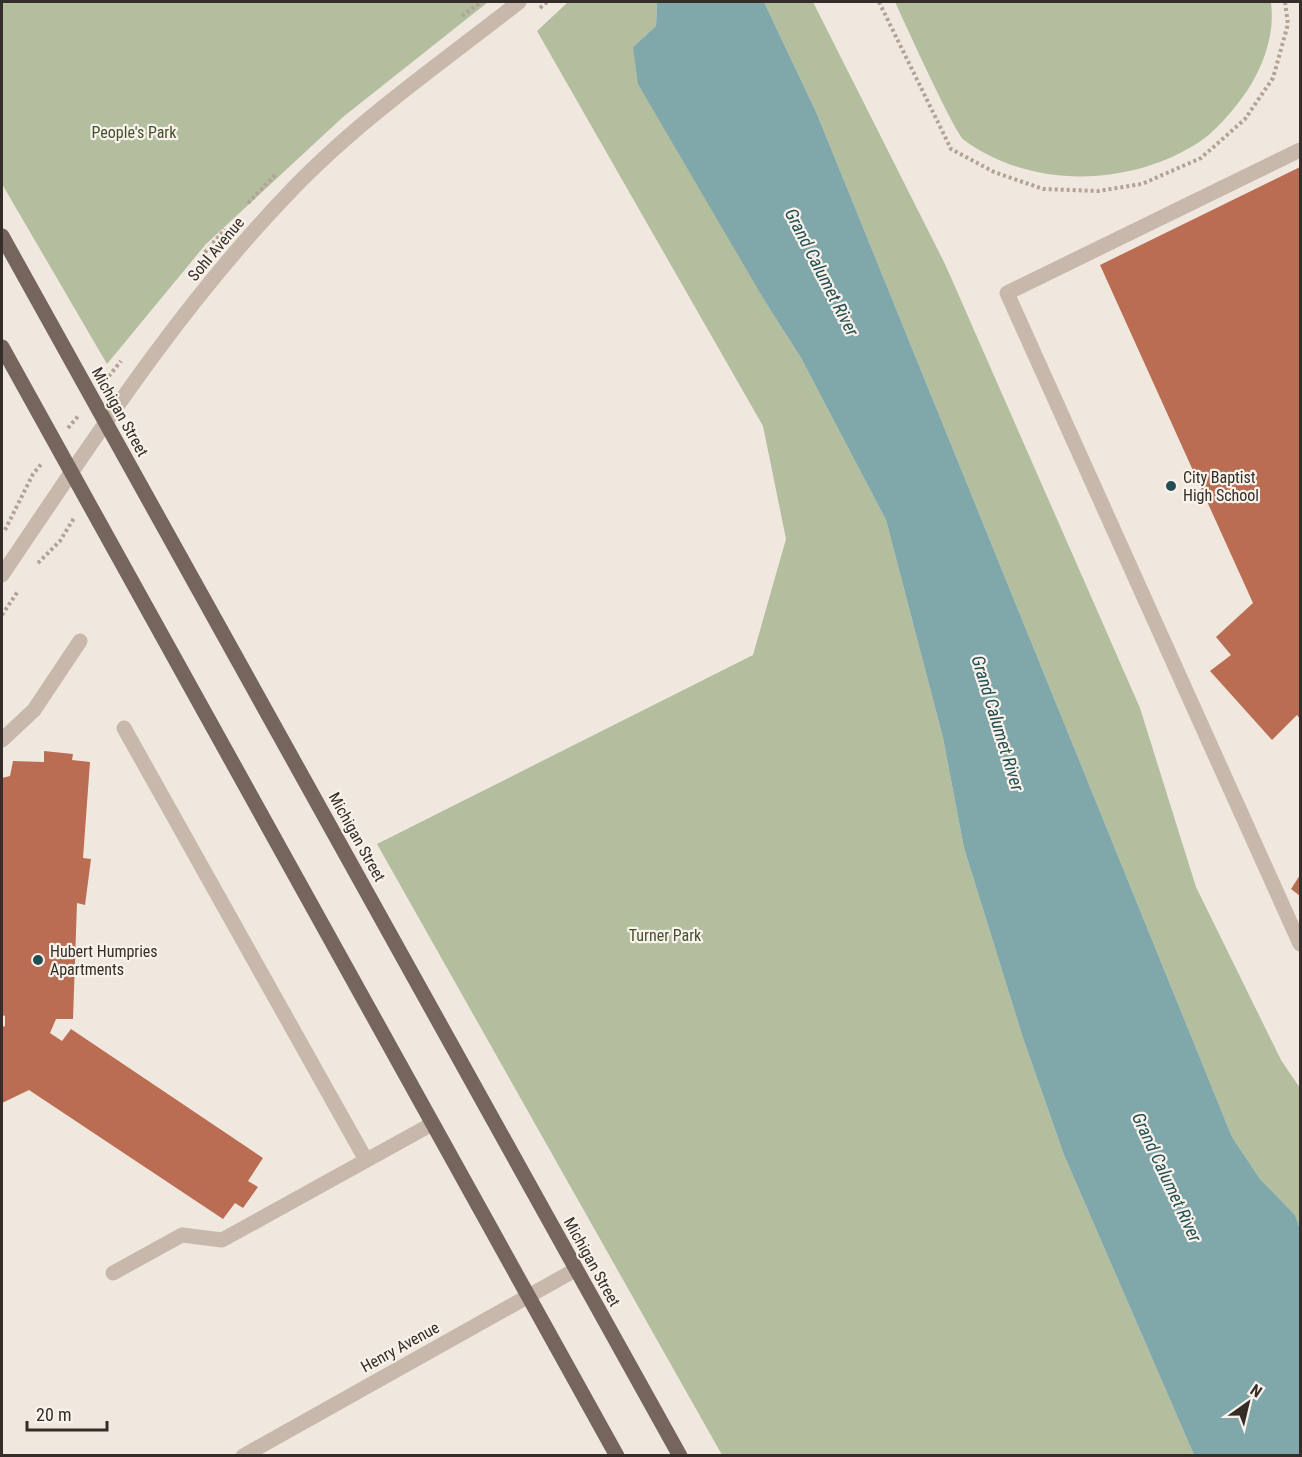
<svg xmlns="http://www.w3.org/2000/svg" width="1302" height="1457" viewBox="0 0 1302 1457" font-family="'Roboto Condensed',sans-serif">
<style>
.green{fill:#b3be9f}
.water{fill:#80a7aa}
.building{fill:#ba6d52}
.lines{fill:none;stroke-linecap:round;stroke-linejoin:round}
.path{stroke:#b3a295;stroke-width:4;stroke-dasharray:3 3;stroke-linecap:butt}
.minor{stroke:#c7b8ab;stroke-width:15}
.major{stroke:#76655c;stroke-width:15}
.poi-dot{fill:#234e53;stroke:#f8f2ea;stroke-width:2}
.labels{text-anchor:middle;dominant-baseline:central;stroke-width:4.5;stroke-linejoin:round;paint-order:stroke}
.park-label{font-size:16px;fill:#445130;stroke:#f8f2ea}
.street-label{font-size:16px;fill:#352d29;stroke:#f8f2ea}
.poi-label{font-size:16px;fill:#352d29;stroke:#f8f2ea;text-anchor:start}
.water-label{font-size:18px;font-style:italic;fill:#234e53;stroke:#f8f2ea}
</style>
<rect width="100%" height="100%" fill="#f0e8de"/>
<!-- green -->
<g class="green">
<path d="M2,2h486l-145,115 -137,127 -99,120 -105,-180z"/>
<path d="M568,2h89l-1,24 -23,21 133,256 35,55 85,162 57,218 21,110 59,190 41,117 130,300h-472l-345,-611 376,-189 33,-116 -23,-113 -226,-395z"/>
<path d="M764,2h49l132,262 195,444 56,179 85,173 19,28v141l-5,-14 -35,-36 -28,-42 -415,-1023z"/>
<path d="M895,2h376c4,32 -7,63 -24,89 -14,20 -33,43 -54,55 -69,41 -164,42 -229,-6 -10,-8 -60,-119 -69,-138z"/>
</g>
<!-- water -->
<path class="water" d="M657,2h107l53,112 415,1023 28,42 35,36 5,14v226h-106l-130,-300 -41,-117 -59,-190 -21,-110 -57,-218 -85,-162 -35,-55 -128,-219 -5,-37 23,-21z"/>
<!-- building -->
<g class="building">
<path d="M1300,167v552l-3,-4 -25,25 -62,-69 21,-16 -15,-18 37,-34 -153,-338z"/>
<path d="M44,751l29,3 -1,6 18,2 -7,96 8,1 -6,46 -8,-2 -4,116h-17l-6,14 12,8 9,-12 192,129 -15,23 10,6 -15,21 -8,-5 -12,16 -194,-129 -27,13v-76l3,-1v-10l-3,-1v-237l8,-2 3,-15 31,1z"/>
<path d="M1300,875v21l-9,-7z"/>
</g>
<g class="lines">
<!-- path -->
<g class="path">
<path d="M879,2l72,147 43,23 49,17 55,2 44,-7 59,-26 44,-39 28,-41 15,-54 -3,-22"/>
<path d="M540,8l7,-6"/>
<path d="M462,16l19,-14"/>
<path d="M248,203l28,-29"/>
<path d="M201,257l24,-28"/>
<path d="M105,381l16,-20"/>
<path d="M68,428l11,-13"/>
<path d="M5,530l28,-56 9,-11"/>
<path d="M38,563l22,-22 14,-23"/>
<path d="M2,615l16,-24"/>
</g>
<!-- minor -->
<g class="minor">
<path d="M1300,150l-293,143 293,651"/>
<path d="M2,575c88,-130 174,-264 283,-378 69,-74 155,-133 234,-195"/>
<path d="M124,728l242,432"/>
<path d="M2,740l32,-30 46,-69"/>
<path d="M113,1273l69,-38 40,5 210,-116"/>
<path d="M243,1456l332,-186"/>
</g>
<!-- major -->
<g class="major">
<path d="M2,236l678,1220"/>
<path d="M2,347l615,1109"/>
</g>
</g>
<!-- markers -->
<g class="poi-dot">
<circle cx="1171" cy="486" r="6"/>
<circle cx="38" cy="960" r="6"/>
</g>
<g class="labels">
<!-- park labels -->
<g class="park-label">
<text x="134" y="132">People's Park</text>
<text x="665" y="935">Turner Park</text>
</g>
<!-- street labels -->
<g class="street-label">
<text transform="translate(216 249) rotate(-50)">Sohl Avenue</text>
<text transform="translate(120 412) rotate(61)">Michigan Street</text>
<text transform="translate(357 837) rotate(61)">Michigan Street</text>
<text transform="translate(592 1262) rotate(61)">Michigan Street</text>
<text transform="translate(400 1347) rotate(-29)">Henry Avenue</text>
</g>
<!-- poi labels -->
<g class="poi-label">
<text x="1183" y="477">City Baptist<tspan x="1183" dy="18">High School</tspan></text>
<text x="50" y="951">Hubert Humpries<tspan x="50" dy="18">Apartments</tspan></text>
</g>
<!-- water labels -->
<g class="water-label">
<text transform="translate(822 272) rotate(63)">Grand Calumet River</text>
<text transform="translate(998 723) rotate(73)">Grand Calumet River</text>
<text transform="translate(1167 1177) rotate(65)">Grand Calumet River</text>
</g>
</g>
<!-- border -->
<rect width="1302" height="1457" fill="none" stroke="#352d29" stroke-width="6"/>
<!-- north arrow -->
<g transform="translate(1248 1403) rotate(34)" stroke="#f8f2ea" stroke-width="4.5" paint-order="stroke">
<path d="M0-4.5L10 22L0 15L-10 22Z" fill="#352d29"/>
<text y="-9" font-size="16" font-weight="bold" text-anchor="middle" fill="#352d29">N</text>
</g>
<!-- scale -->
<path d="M27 1421v9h80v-9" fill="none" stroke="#352d29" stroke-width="3"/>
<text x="36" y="1421" font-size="18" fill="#352d29" stroke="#f8f2ea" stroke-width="4.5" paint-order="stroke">20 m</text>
</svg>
